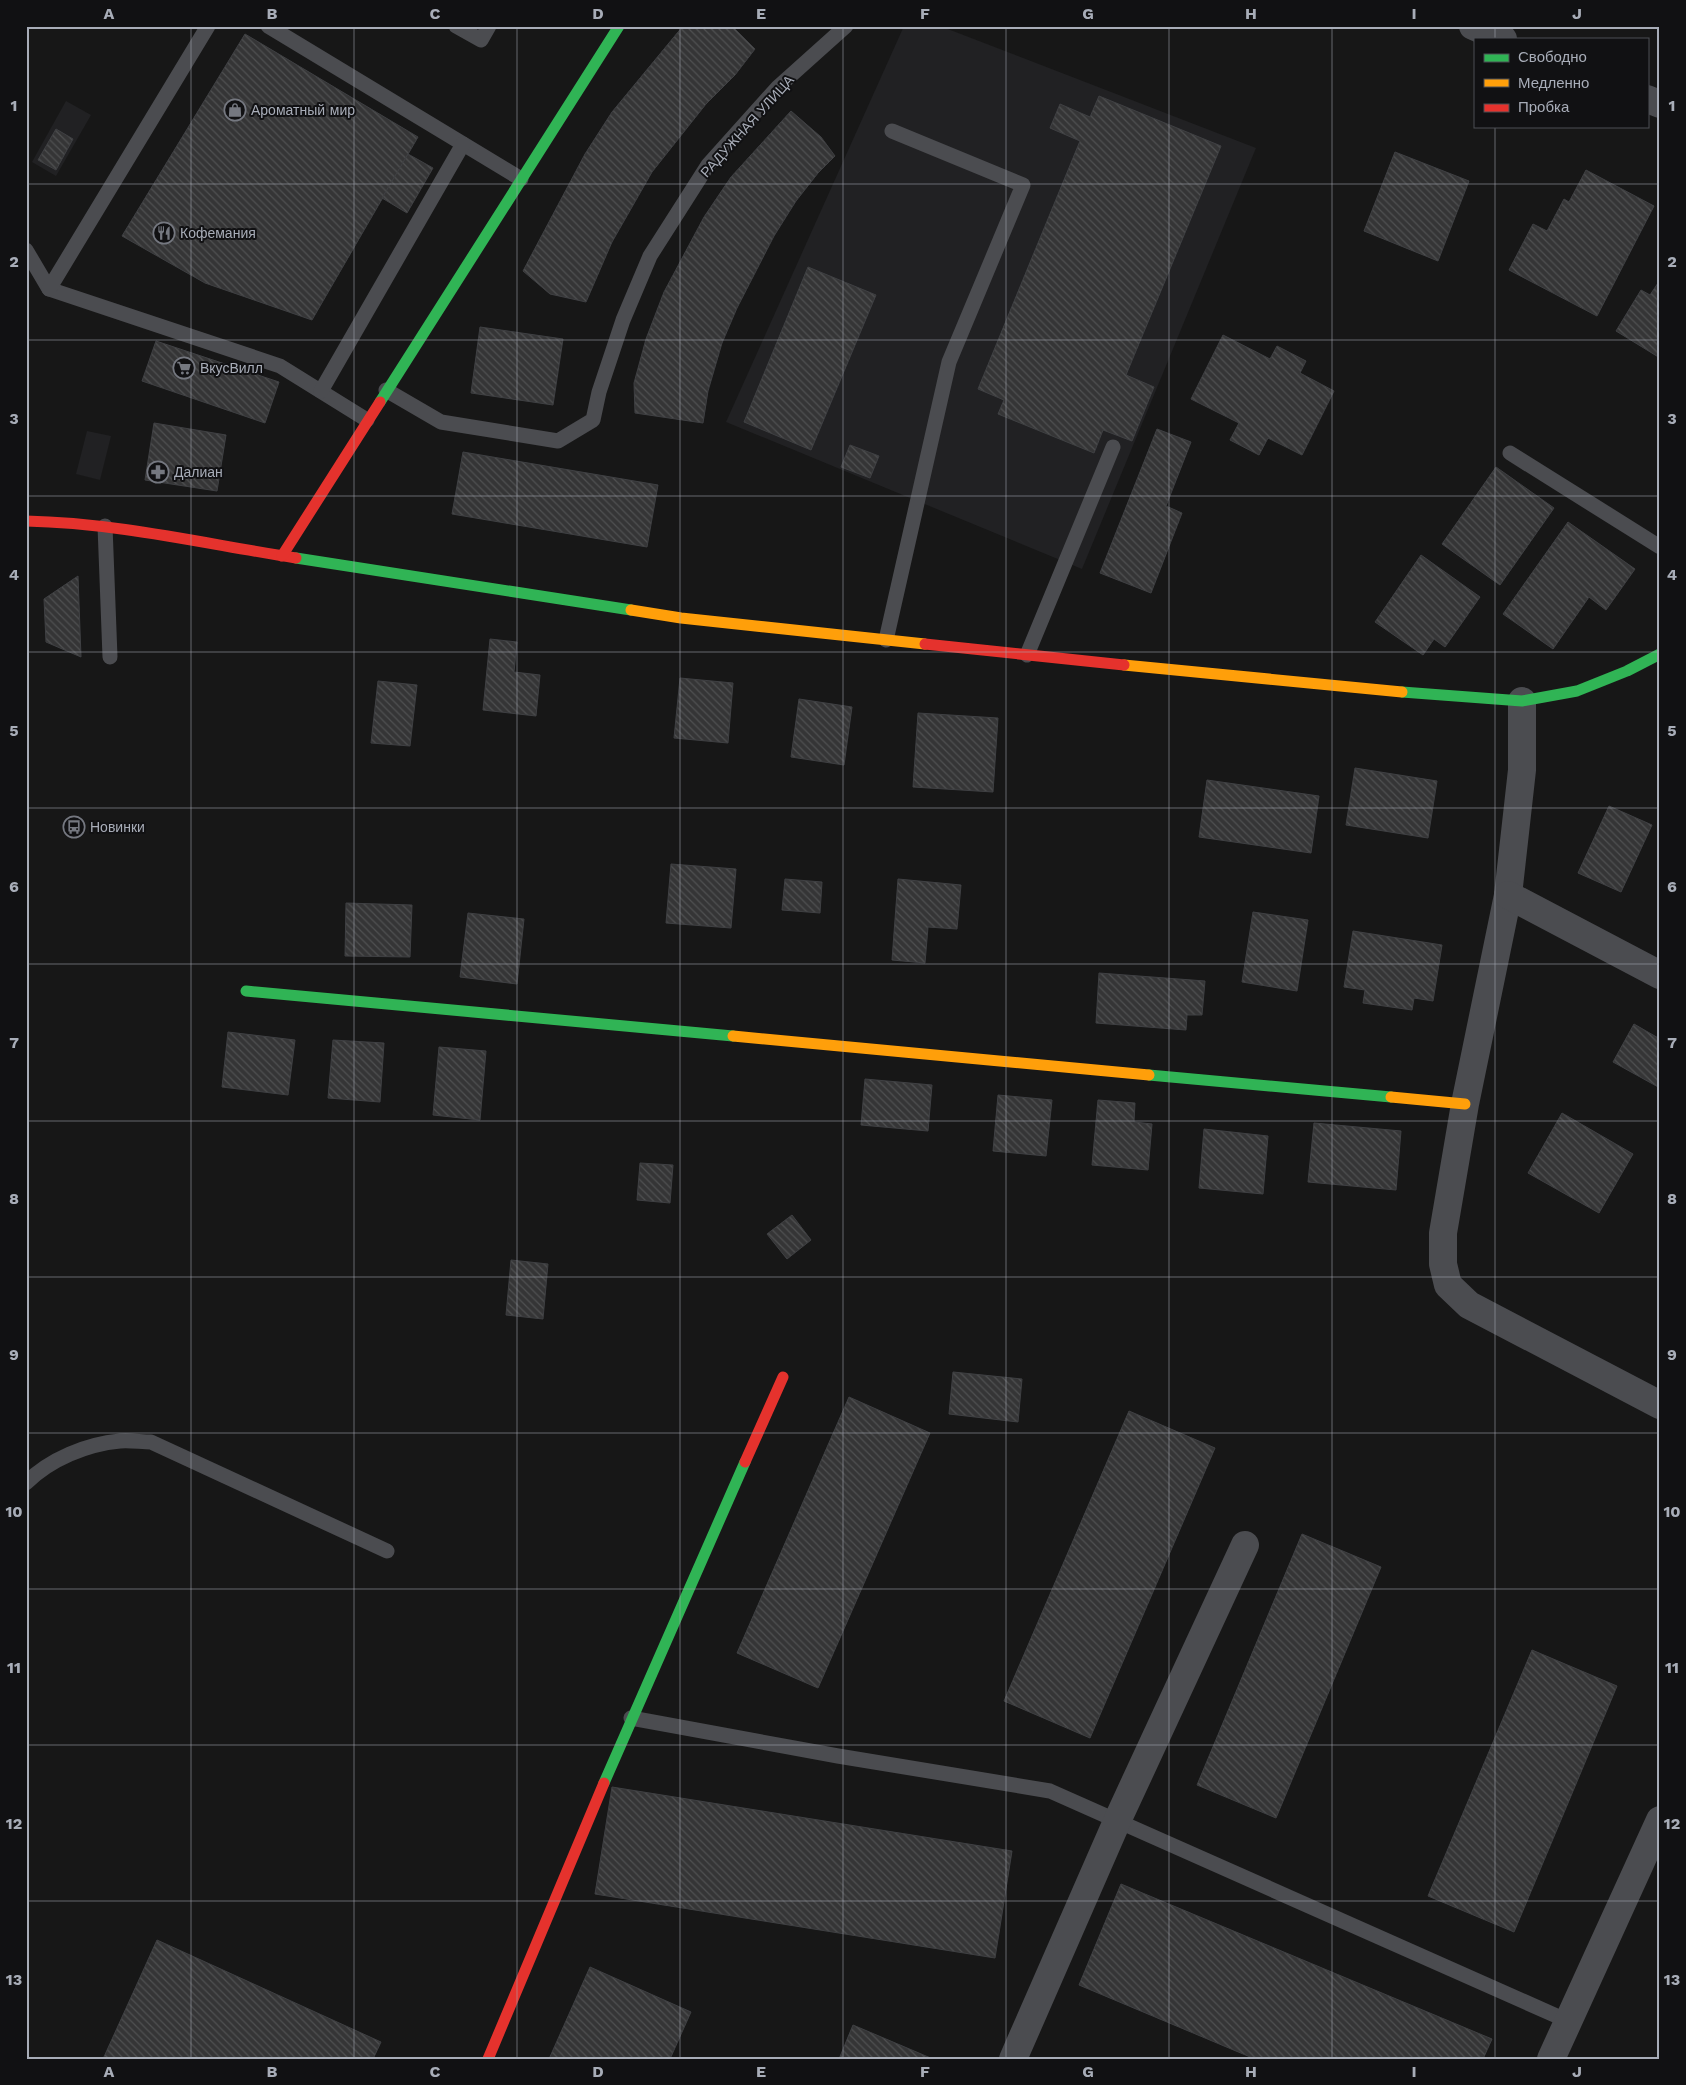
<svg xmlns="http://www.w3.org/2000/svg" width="1686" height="2085" viewBox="0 0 1686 2085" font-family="'Work Sans',sans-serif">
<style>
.built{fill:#212123}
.building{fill:url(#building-back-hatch);stroke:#3f4043}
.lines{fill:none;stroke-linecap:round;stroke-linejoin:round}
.lane{stroke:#4b4c50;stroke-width:15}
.street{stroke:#4b4c50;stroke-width:28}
.fast{stroke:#30b455;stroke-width:11}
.slow{stroke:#ff9f0a;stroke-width:11}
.jam{stroke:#e5322d;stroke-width:11}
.grid{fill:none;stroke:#a8adb8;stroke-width:1;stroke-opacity:0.55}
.labels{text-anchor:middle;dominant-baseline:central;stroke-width:4;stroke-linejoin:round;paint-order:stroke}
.poi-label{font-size:14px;fill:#a8adb8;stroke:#111113;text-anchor:start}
.street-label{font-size:14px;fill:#a8adb8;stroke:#111113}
.neatline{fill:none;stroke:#a8adb8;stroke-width:2}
.grid-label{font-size:16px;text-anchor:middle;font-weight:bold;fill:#a8adb8}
</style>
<defs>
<pattern id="building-back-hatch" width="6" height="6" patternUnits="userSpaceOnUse" patternTransform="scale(1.25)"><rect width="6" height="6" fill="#353536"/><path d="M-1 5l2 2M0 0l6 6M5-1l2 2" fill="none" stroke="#4f5051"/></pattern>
</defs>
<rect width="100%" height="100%" fill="#171717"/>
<!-- built -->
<g class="built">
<path d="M904,26h36l316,122 -174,421 -356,-147z"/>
<path d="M66,101l25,14 -35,61 -24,-14z"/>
<path d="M87,431l24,5 -11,44 -24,-6z"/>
</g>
<!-- building -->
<g class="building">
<path d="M683,26h49l23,23 -20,26 -29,29 -54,68 -40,70 -26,60 -36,-8 -27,-23 62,-117 27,-42z"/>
<path d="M245,34l173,103 -106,183 -107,-37 -83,-47z"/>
<path d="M1099,96l122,50 -95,229 28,12 -22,54 -29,-11 -9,23 -96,-39 6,-14 -26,-11 102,-248 -30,-13 10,-24 30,13z"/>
<path d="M791,111l30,26 14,19 -17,17 -22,28 -22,35 -37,72 -15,35 -14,48 -5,32 -68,-10 -1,-30 12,-44 18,-47 40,-75 27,-40z"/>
<path d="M56,129l17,10 -17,31 -18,-10z"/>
<path d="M1395,152l74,29 -31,80 -74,-30z"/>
<path d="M408,154l25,14 -26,45 -25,-15z"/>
<path d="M1586,170l68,36 -57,110 -88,-46 24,-46 14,7 17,-32 5,3z"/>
<path d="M808,267l68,28 -65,155 -67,-28z"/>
<path d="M1660,280v78l-44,-27 25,-41 9,5z"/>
<path d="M480,327l83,12 -10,66 -82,-12z"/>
<path d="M1223,335l47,24 7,-13 29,15 -6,12 34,18 -32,64 -34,-17 -9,17 -29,-15 9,-17 -48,-24z"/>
<path d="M156,341l123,41 -14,41 -123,-42z"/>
<path d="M154,423l72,12 -9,56 -72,-11z"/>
<path d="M1157,429l34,13 -25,64 16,7 -31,80 -51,-20z"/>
<path d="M850,445l29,11 -9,22 -29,-11z"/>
<path d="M463,452l195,33 -11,62 -195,-33z"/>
<path d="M1496,467l58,41 -54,77 -58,-41z"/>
<path d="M1568,522l67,47 -29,41 -17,-13 -36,52 -50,-35z"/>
<path d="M1421,555l59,42 -35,50 -11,-8 -11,16 -48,-33z"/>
<path d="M78,576l3,81 -35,-15 -2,-43z"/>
<path d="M490,639l27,3 -3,30 26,3 -4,41 -53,-6z"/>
<path d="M680,678l53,5 -5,60 -54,-5z"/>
<path d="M378,681l39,4 -7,61 -39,-3z"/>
<path d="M799,699l53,8 -8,58 -53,-8z"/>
<path d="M918,713l80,5 -5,74 -80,-5z"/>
<path d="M1355,768l82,13 -9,57 -82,-13z"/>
<path d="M1207,780l112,16 -8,57 -112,-16z"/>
<path d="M1609,806l43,19 -31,67 -43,-19z"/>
<path d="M671,864l65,5 -5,59 -65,-5z"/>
<path d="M785,879l37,3 -2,31 -38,-3z"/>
<path d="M898,879l63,6 -4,44 -29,-2 -3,36 -33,-3z"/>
<path d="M346,903l66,2 -2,52 -65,-1z"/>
<path d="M1253,912l55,8 -11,71 -55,-9z"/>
<path d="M468,913l56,6 -7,65 -57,-7z"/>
<path d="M1353,931l89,14 -9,56 -19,-3 -2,12 -49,-7 2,-13 -21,-3z"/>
<path d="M1099,973l106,8 -3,34h-15l-1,15 -90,-7z"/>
<path d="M1634,1024l26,15v49l-47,-26z"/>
<path d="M228,1032l67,8 -7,55 -66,-8z"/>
<path d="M333,1040l51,3 -4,59 -52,-4z"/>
<path d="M439,1047l47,4 -6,69 -47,-5z"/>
<path d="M865,1079l67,6 -4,46 -67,-6z"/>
<path d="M998,1095l54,5 -6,56 -53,-5z"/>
<path d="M1098,1100l37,3 -1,19 18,2 -4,46 -56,-5z"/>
<path d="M1562,1113l71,41 -34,59 -71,-40z"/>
<path d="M1314,1123l87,8 -5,59 -88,-8z"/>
<path d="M1204,1129l64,7 -5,58 -64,-6z"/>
<path d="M640,1163l33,2 -3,38 -33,-3z"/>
<path d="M792,1215l19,25 -24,19 -20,-25z"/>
<path d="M511,1260l37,4 -5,55 -37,-4z"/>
<path d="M953,1372l69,7 -4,43 -69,-8z"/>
<path d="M849,1397l81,36 -112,255 -81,-35z"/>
<path d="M1129,1411l86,37 -125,290 -86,-37z"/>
<path d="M1302,1534l79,33 -105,251 -79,-33z"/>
<path d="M1532,1650l85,36 -103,246 -86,-36z"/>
<path d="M612,1787l400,64 -17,107 -400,-64z"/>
<path d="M1121,1884l371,155 -9,20h-228l-176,-74z"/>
<path d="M157,1940l224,102 -8,17h-270z"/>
<path d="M590,1967l101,45 -21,47h-121z"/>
<path d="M853,2025l80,34h-94z"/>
</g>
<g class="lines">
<!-- lane -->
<g class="lane">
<path d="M268,26l253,153"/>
<path d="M456,26l25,14 8,-14"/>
<path d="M26,250l23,39 231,77 87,54"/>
<path d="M49,289l159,-263"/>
<path d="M386,390l55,32 117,19 35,-21 6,-28 24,-72 27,-64 58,-91 70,-78 68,-61"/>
<path d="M321,391l142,-247"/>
<path d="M1510,453l150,94"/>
<path d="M105,526l5,131"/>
<path d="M886,640l63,-278 74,-177 -131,-54"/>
<path d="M1027,655l86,-208"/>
<path d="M26,1483c24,-24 61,-39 94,-42 10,-1 21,1 31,1l236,109"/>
<path d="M631,1718l207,38 212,35 518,230"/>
</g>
<!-- street -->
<g class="street">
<path d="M1473,26l30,13"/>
<path d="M1647,99l13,5"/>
<path d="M1522,701v69l-14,125 -43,209 -22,129v31l5,21 21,20 191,100"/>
<path d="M1508,895l152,80"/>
<path d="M1013,2059l105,-240 127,-274"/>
<path d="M1551,2059l109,-239"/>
</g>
<!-- fast -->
<g class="fast">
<path d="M380,402l239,-376"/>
<path d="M296,558l335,52"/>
<path d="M1402,692l120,9 55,-10 50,-20 33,-17"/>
<path d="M246,991l487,45"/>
<path d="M1149,1075l242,22"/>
<path d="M604,1783l141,-321"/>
</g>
<!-- slow -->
<g class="slow">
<path d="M631,610l50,8 244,26"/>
<path d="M1124,665l278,27"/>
<path d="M733,1036l416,39"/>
<path d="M1391,1097l74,7"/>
</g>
<!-- jam -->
<g class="jam">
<path d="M26,521c92,2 180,23 270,37"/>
<path d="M282,556l98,-154"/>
<path d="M925,644l199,21"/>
<path d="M745,1462l38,-85"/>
<path d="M488,2059l116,-276"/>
</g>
</g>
<!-- grid -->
<path class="grid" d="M191,26v2033M354,26v2033M517,26v2033M680,26v2033M843,26v2033M1006,26v2033M1169,26v2033M1332,26v2033M1495,26v13M1495,126v1933M26,184h1634M26,340h1634M26,496h1634M26,652h1634M26,808h1634M26,964h1634M26,1121h1634M26,1277h1634M26,1433h1634M26,1589h1634M26,1745h1634M26,1901h1634"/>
<!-- icons -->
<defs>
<g id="shop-ring" transform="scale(1.125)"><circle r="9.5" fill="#111113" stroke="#757880" stroke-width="1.5"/><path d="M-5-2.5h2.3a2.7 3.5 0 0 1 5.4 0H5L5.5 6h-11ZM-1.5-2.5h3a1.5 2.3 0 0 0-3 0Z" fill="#757880"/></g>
<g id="restaurant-ring" transform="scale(1.125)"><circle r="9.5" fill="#111113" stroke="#757880" stroke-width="1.5"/><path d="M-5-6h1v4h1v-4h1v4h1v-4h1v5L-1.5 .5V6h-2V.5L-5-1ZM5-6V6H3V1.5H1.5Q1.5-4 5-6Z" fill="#757880"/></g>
<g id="supermarket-ring" transform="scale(1.125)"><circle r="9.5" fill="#111113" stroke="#757880" stroke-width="1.5"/><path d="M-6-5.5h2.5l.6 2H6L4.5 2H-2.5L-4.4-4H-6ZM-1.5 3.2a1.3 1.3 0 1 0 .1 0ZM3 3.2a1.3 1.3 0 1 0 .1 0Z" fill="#757880"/></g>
<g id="pharmacy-ring" transform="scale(1.125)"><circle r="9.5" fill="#111113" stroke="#757880" stroke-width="1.5"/><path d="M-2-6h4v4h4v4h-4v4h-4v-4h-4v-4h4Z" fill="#757880"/></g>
<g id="bus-ring" transform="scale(1.125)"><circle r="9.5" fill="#111113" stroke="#757880" stroke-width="1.5"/><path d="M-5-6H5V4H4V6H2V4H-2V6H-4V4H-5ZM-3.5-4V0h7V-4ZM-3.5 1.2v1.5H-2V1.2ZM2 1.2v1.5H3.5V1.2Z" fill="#757880"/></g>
</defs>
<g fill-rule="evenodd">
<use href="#shop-ring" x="235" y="110"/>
<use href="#restaurant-ring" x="164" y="233"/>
<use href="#supermarket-ring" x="184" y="368"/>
<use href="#pharmacy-ring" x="158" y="472"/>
<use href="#bus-ring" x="74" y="827"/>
</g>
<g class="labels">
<!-- poi labels -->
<g class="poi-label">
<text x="251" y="110">Ароматный мир</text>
<text x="180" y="233">Кофемания</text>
<text x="200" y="368">ВкусВилл</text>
<text x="174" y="472">Далиан</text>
<text x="90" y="827">Новинки</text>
</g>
<!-- street labels -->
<g class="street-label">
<text transform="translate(747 126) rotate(-48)">РАДУЖНАЯ УЛИЦА</text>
</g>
</g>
<!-- border -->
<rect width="1686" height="2085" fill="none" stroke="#111113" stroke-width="55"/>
<!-- legend -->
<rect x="1474" y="38" width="175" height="90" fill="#111113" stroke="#4d4f55"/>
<rect x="1484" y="54" width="25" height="8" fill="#30b455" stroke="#4d4f55"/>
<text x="1518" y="62" font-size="15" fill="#a8adb8">Свободно</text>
<rect x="1484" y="79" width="25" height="8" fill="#ff9f0a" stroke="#4d4f55"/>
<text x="1518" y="88" font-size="15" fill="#a8adb8">Медленно</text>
<rect x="1484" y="104" width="25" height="8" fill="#e5322d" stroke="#4d4f55"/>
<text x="1518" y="112" font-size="15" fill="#a8adb8">Пробка</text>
<rect x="28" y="28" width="1630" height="2030" class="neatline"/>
<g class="grid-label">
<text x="109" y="19">A</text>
<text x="272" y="19">B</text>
<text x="435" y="19">C</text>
<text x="598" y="19">D</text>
<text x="761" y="19">E</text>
<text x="925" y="19">F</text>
<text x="1088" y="19">G</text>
<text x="1251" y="19">H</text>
<text x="1414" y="19">I</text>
<text x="1577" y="19">J</text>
<text x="14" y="111">1</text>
<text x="1672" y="111">1</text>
<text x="14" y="267">2</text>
<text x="1672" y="267">2</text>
<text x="14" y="424">3</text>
<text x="1672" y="424">3</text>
<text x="14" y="580">4</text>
<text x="1672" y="580">4</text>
<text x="14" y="736">5</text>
<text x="1672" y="736">5</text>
<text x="14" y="892">6</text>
<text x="1672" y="892">6</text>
<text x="14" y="1048">7</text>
<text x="1672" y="1048">7</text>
<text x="14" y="1204">8</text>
<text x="1672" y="1204">8</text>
<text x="14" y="1360">9</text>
<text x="1672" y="1360">9</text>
<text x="14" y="1517">10</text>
<text x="1672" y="1517">10</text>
<text x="14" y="1673">11</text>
<text x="1672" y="1673">11</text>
<text x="14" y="1829">12</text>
<text x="1672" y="1829">12</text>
<text x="14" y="1985">13</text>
<text x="1672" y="1985">13</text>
<text x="109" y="2077">A</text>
<text x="272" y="2077">B</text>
<text x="435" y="2077">C</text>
<text x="598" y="2077">D</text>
<text x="761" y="2077">E</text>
<text x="925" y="2077">F</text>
<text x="1088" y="2077">G</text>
<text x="1251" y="2077">H</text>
<text x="1414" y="2077">I</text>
<text x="1577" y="2077">J</text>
</g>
</svg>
